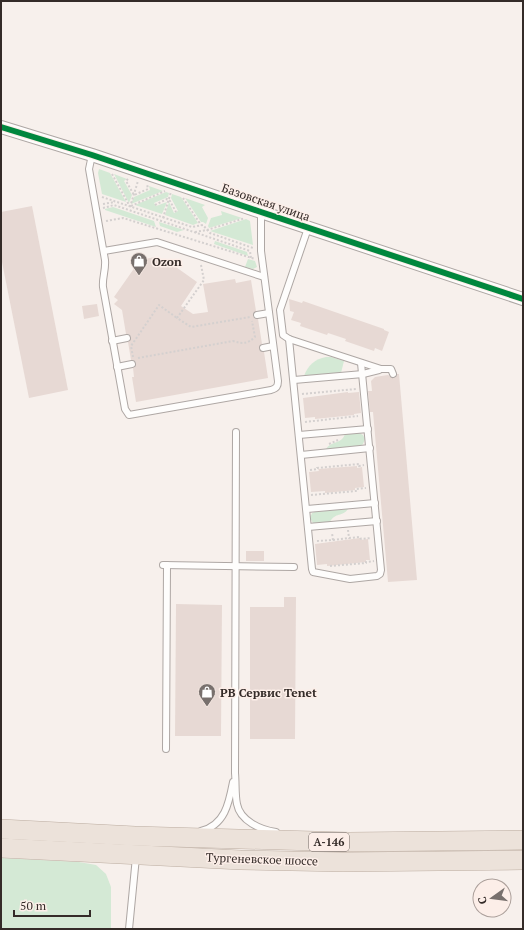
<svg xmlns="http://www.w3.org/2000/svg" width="524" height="930" viewBox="0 0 524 930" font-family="'PT Serif',serif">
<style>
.green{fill:#d4e9d5}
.building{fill:#e7d9d4}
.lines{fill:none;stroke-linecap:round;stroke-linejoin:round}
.service-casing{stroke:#aea7a4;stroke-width:8}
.minor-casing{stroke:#aea7a4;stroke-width:14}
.trunk-casing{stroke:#bcada1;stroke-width:20}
.path{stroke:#d4d0cf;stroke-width:2;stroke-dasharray:2 2;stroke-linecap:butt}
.service{stroke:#fefdfc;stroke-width:6}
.minor{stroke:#fefdfc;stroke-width:12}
.trunk{stroke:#ece2da;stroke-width:19}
.cycleway-casing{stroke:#fceee8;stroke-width:8}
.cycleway{stroke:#00873e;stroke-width:6}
.labels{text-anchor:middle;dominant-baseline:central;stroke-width:3;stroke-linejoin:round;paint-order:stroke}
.shield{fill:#fceee8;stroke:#706662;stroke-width:1}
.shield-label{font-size:11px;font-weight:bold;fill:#342b28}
.street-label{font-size:12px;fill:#342b28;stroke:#fceee8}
.poi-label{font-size:12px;font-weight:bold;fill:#342b28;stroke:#fceee8;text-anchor:start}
</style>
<rect width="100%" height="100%" fill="#f7f0ec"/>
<!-- green -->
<g class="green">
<path d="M99,169l11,4 16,29 -24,-8 -4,-21z"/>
<path d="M114,174l13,5 -3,2 8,14 -3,8z"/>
<path d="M149,186l14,5 -32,13 3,-7 16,-7z"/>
<path d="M166,192l3,1 -1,4 -14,6 2,3 11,-4 -5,12 -27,-9z"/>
<path d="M172,194l9,3 17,26 -5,2 -28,-10 4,-13 5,11 4,-2 -7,-13z"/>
<path d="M185,198l20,7 -3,2 6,11 -2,6 -3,-2h-2z"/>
<path d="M113,207l41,14 2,6 -51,-17v-1z"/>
<path d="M221,211l21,7 -33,10 -1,-2 3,-8 11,-3z"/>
<path d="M246,219l4,2 3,24 -43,-14z"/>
<path d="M159,222l25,8 -7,2 -17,-6z"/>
<path d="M215,241l32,11 1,4 -34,-12z"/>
<path d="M248,259l7,2 2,6 -4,2 -8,-2z"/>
<path d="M326,357h5l13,4 -3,12 -37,3c4,-11 11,-17 22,-19z"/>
<path d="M359,433l4,2 2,4 -2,5 -3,2 -34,3c6,-9 15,-4 19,-15z"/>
<path d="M348,509c-5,8 -13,3 -18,13l-17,1 -3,-5 2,-5 3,-1z"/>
<path d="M1,858l78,4 17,3 10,9 5,13v42h-110z"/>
</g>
<!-- building -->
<g class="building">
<path d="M32,206l36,184 -39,8 -28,-141v-45z"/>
<path d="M155,257l9,6 2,-3 31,22 -16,24 12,8 15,-2 -5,-28 32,-5 1,4 15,-3 5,31 -3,2v3l2,3h3l4,25 -2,1 -1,3 1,3 4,1 4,26 -132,24 -4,-25h2l-1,-9 2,-1 1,-3 -1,-3 -4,-1 -3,-18 3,-2v-3l-2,-3h-3l-4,-24 -8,-6 4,-4 -4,-3 26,-37z"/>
<path d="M289,299l13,4 1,-2 81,28v1l5,2 -7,19 -7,-3 -1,3 -29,-10 1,-2 -18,-6 -1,2 -27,-9 1,-3 -10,-3 3,-8 -4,-1z"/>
<path d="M97,304l2,12 -15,3 -2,-13z"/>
<path d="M397,374h2l18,206 -29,2 -15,-170h-3l-2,-21h4l-1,-10 4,-4 13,-2 5,3 3,-1z"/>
<path d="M348,392v1l11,-1 2,21 -7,1v1l-39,4v-2l-10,1 -2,-20z"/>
<path d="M357,466v2l5,-1 2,20 -9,1v2l-30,3v-2l-14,1 -2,-20 10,-1 -1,-2z"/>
<path d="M360,538v2l8,-1 2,21h-4v2l-39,4v-2l-10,1 -2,-21z"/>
<rect x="246" y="551" width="18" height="10"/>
<path d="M284,597h12l-1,142h-45v-132h34z"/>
<path d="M176,604l46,1 -1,131h-46z"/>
</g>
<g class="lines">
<!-- service casing -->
<g class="service-casing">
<g id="service">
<path d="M92,155l-3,14 16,91c1,10 -3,18 -2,27l22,122 4,6 142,-25c6,-2 7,-4 7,-9l-17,-130v-39"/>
<path d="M308,228l-28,82 3,25 6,4 92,30h10l2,5"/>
<path d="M104,251l53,-9 107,35"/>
<path d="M257,315l12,-2"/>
<path d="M289,339l23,230 1,3 37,7 27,-3 3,-2 1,-4 -20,-207"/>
<path d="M112,341l15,-3"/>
<path d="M263,348l10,-2"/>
<path d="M117,367l15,-3"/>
<path d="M294,380l69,-6 16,-4"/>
<path d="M236,432l-1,341c1,10 0,22 2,31 3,17 24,26 39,28"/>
<path d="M299,435l69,-6"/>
<path d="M301,455l69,-7"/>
<path d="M307,509l68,-6"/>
<path d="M308,527l69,-6"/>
<path d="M163,565l131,2"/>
<path d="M166,749l1,-184"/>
<path d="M201,831c24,-6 28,-28 32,-49"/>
<path d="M129,929l7,-72"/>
</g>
</g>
<!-- minor casing -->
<g class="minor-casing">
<path id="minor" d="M1,127l91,28 169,57 262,87"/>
</g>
<!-- trunk casing -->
<g class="trunk-casing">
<g id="trunk">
<path d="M1,829l134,7 214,6 174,-2"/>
<path d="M1,848l240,12 102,2 180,-2"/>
</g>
</g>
<!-- path -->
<g class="path">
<path d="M112,174l17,31"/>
<path d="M128,179l-2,2 8,14 14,-6 -1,-5"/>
<path d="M102,197l90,30 11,-2 7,8 43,15"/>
<path d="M183,198l18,27"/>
<path d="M103,204l12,-2"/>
<path d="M155,205l12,-6 3,2 6,11"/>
<path d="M131,206l34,-15"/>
<path d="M130,207l8,-26"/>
<path d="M103,208l11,-3 136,46 1,7"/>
<path d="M163,218l8,-26"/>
<path d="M106,221l17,-3 132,41"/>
<path d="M195,232l12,-2 38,-12"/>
<path d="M201,265l3,15 -27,38 14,9 59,-10"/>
<path d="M133,357l-2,-11 28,-41 18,13"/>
<path d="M138,358l95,-17c10,3 14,3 22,-4l-3,-16"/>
<path d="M302,394l54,-5"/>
<path d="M305,422l53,-6"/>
<path d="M329,444l9,-4"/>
<path d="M310,470l7,-1v-1l42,-4v2l5,-1"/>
<path d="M311,495l45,-4v-2l10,-1"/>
<path d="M348,530l1,8 11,-1 1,2 10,-1"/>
<path d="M333,540l16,-2"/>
<path d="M317,541l16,-1 -1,-7"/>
<path d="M330,566l36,-3v-1l8,-1"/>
</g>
<!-- service -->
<use href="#service" class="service"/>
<!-- minor -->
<use href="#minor" class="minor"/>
<!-- trunk -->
<use href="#trunk" class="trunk"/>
<!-- cycleway casing -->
<g class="cycleway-casing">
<path id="cycleway" d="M1,127l91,28 169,57 262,87"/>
</g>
<!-- cycleway -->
<use href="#cycleway" class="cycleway"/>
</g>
<!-- icons -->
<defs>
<g id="shop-pin" transform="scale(0.9)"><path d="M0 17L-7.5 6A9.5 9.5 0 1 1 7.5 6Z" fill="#78706d" stroke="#fceee8"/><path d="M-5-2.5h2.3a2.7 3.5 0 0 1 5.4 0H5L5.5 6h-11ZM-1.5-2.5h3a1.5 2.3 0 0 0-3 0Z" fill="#fff"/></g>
</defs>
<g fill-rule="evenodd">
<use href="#shop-pin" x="139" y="261"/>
<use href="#shop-pin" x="207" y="692"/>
</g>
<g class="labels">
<!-- shield labels -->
<rect class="shield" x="309" y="833" width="40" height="18" rx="3"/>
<g class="shield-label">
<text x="329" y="842">А-146</text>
</g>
<!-- street labels -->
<g class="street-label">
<text transform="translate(266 202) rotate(19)">Базовская улица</text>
<text transform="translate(262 859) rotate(2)">Тургеневское шоссе</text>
</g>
<!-- poi labels -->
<g class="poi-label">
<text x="152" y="261">Ozon</text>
<text x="220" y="692">PB Сервис Tenet</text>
</g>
</g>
<!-- border -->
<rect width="524" height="930" fill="none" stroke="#342b28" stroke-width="4"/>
<!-- north arrow -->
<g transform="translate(492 898) rotate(256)"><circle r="19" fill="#fceee8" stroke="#aca09b"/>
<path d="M0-3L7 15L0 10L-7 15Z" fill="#78706d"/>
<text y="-6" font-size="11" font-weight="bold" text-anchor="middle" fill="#342b28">С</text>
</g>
<!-- scale -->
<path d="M14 910v6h76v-6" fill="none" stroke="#342b28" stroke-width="2"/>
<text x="20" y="910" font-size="12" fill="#342b28" stroke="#fceee8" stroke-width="3" paint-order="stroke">50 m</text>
</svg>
